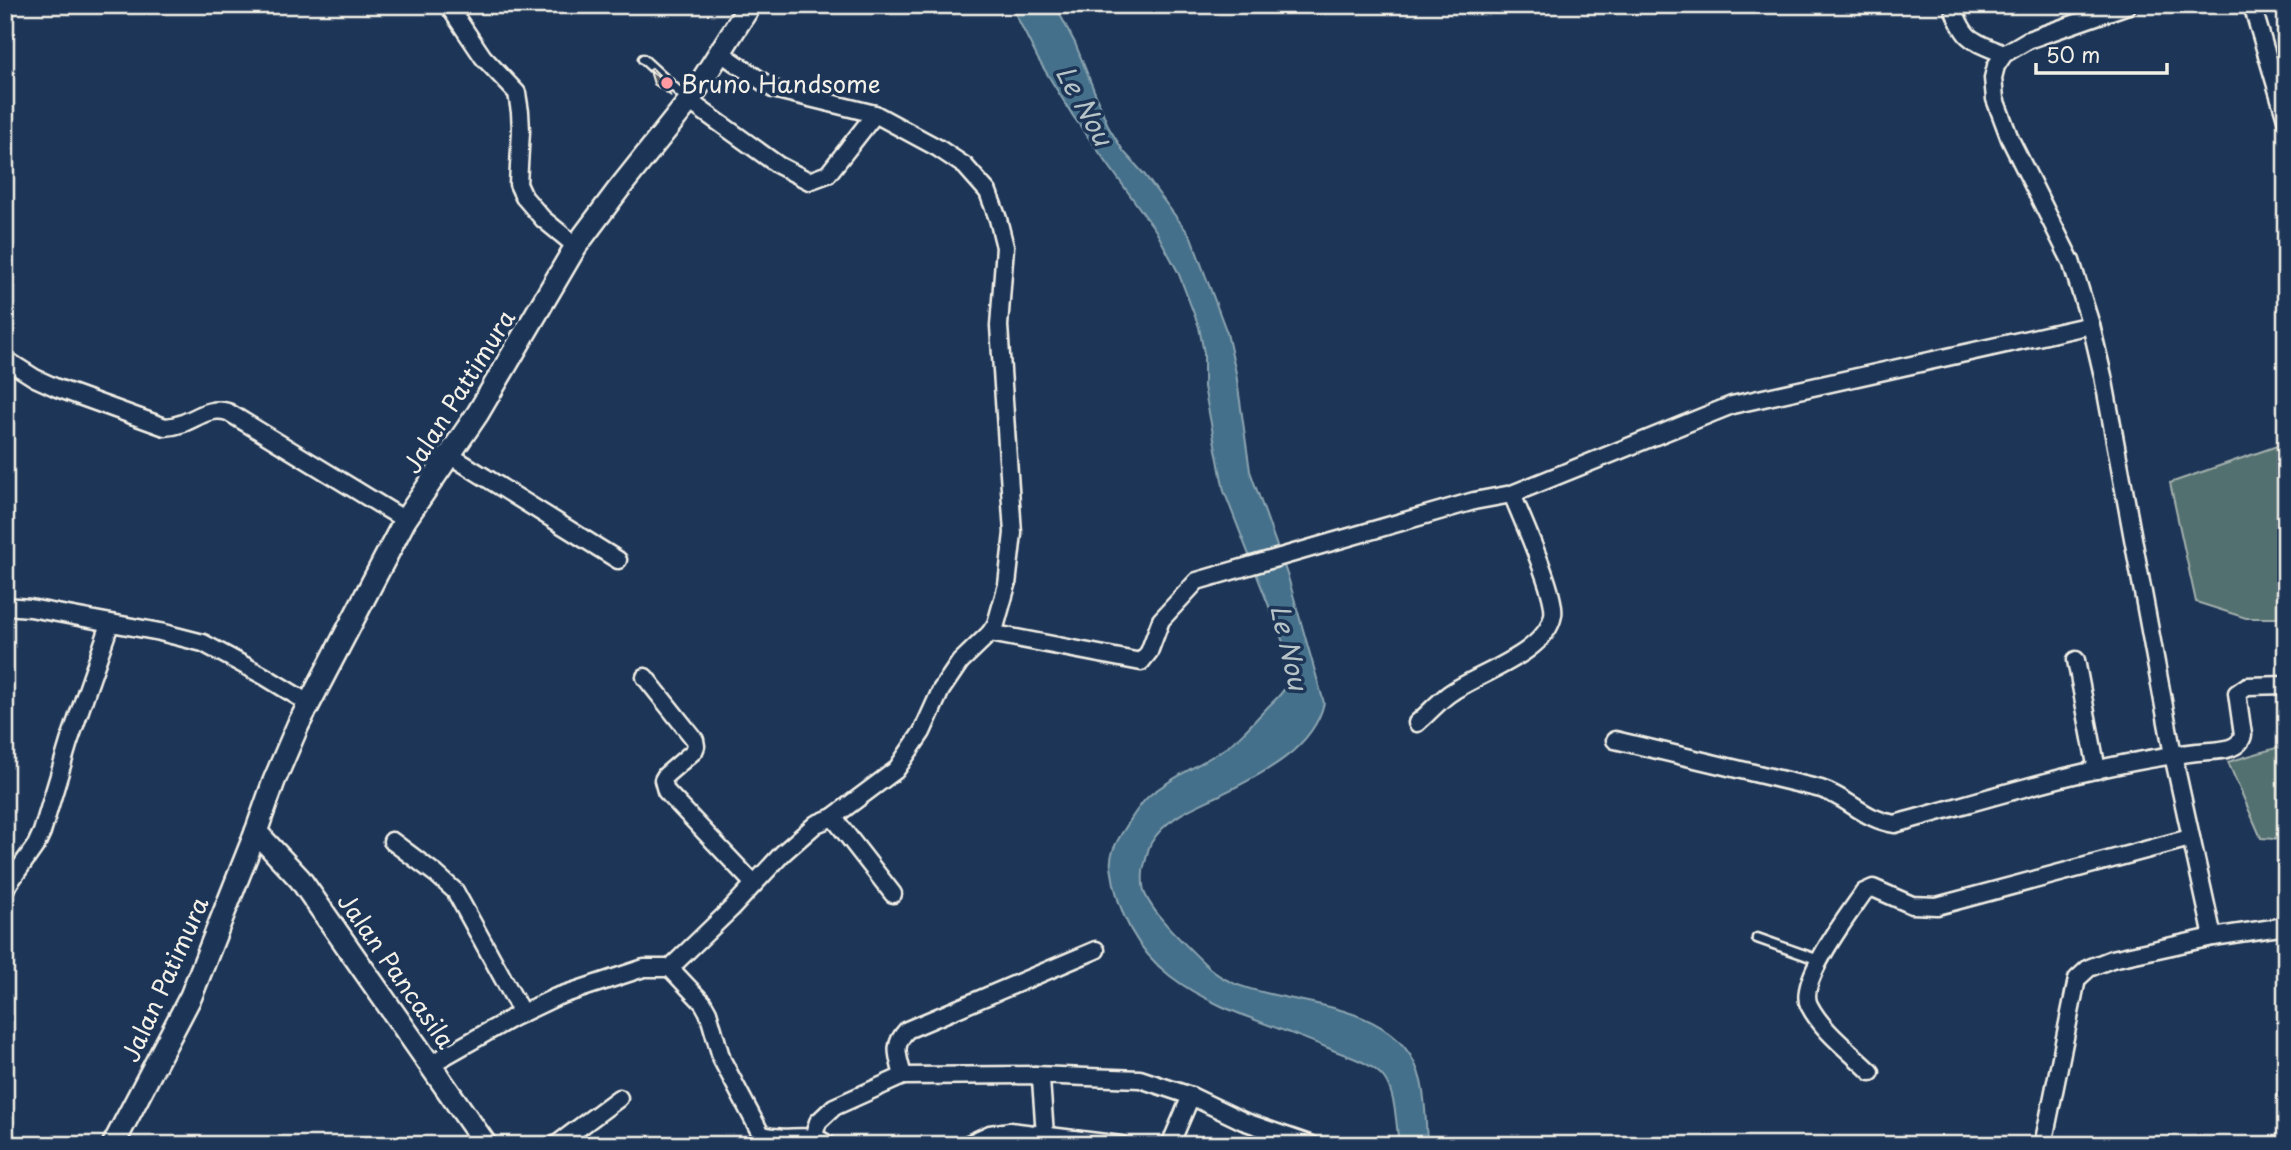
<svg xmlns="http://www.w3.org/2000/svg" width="2291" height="1150" viewBox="0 0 2291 1150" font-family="'Playpen Sans',sans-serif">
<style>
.green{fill:#52706f;stroke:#a3b0ac;stroke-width:2}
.water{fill:#45708b;stroke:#8ba4b0;stroke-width:2}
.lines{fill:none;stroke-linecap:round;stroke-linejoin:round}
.lane-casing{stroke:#f4f1e8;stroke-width:13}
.street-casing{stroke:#f4f1e8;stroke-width:21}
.secondary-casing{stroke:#f4f1e8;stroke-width:26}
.lane{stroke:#1d3557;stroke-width:8}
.street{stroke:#1d3557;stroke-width:16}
.secondary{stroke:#1d3557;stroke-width:21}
.wall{fill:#595c62;stroke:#f4f1e8;stroke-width:2}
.building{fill:#686b72;stroke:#f4f1e8;stroke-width:2}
.poi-dot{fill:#ff9aa2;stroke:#1d3557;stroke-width:2.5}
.labels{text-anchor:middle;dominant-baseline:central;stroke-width:7;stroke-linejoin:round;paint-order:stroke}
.poi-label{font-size:24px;fill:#f4f1e8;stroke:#1d3557;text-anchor:start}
.street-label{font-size:24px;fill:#f4f1e8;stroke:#1d3557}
.water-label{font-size:26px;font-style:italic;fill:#b7c4c7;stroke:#1d3557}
</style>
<rect width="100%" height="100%" fill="#1d3557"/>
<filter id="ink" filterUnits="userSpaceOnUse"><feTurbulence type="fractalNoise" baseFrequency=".0143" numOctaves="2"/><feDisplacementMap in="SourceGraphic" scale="14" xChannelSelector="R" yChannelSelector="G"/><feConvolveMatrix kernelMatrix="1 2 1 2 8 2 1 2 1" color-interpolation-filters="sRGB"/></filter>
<g filter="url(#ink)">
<!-- green -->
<g class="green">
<path d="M2286,443v175h-40l-50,-16 -26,-119z"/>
<path d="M2286,745v95l-25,-2 -33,-76z"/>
</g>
<!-- water -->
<path class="water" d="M1011,5h44l20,38 34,85 15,24 20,22 47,63 36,96 9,40 14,98 38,106 36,126c-11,47 -64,72 -104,92 -25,12 -54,22 -69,48 -3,5 -4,13 -6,20 -3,8 -3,23 0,31 10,23 41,51 59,69 18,19 40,25 66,31 57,13 135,19 151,87 5,21 5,43 6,64h-28c-3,-20 -3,-51 -15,-67 -12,-16 -38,-22 -56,-30 -97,-41 -200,-55 -217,-181 -2,-12 5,-24 11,-34 8,-12 17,-29 28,-38 24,-19 52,-31 77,-48 14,-10 26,-25 38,-37 6,-7 17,-15 21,-24 5,-9 3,-21 2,-31l-64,-164 -20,-104v-34l-5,-26 -21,-55 -22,-41 -83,-115 -35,-57z"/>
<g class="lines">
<!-- lane casing -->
<g class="lane-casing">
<g id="lane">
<path d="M643,59l46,42"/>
<path d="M1757,938l62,22"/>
</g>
</g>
<!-- street casing -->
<g class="street-casing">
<g id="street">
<path d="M448,5l35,52 34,36 3,19 1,19 -3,53 6,13 19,22 33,27"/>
<path d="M1952,5c13,36 18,35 52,49"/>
<path d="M2128,5l-100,35 -24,14 -8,12 -3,12 2,21 15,40 61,122 20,64 12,51 70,379 40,182"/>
<path d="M2252,5l34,114"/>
<path d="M689,101l89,64 31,16 19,-7 47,-60"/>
<path d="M5,359l30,19 22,10 108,39c27,-1 38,-22 63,-15l177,108"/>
<path d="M451,456l167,104"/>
<path d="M5,606l25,2 130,24 43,11 61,33 46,28"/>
<path d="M990,633l151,29 8,-10 12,-32 36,-39 277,-80 38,-7 220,-89 359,-80"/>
<path d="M2076,660l21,110"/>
<path d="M645,677l50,63 1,6 -2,5 -28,24 -3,5 3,11 88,93"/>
<path d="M1417,723c11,-9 21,-21 32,-29 29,-21 97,-40 104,-79 4,-20 -32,-98 -41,-121"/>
<path d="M1615,740l206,49c28,9 43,31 74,35 99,-27 199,-60 302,-72 15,-2 42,1 46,-17l-6,-42 10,-7 39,-1"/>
<path d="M833,817l60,77"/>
<path d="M392,841l44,33 19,17 67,122"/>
<path d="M5,889l31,-44 6,-13 27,-90 41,-118"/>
<path d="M670,968l33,35 5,9 14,48 39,74c20,10 50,-5 67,11"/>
<path d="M431,1064l81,-46 44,-21 88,-29h26l61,-59 52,-56 33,-29 17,-7 63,-47 26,-38 19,-42 19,-28 30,-29 6,-9 11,-39 6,-52 -14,-207 6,-79 -7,-28 -10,-27 -23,-26 -27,-18 -63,-34 -102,-25 -52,-36"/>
<path d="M1871,1072c-20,-20 -49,-41 -62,-67 -12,-24 41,-92 55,-113l9,-4 39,17 25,1 253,-68"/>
<path d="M1035,1075l105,4 51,17 52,25 69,24"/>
<path d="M903,1076l132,-1 6,5 4,55"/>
<path d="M813,1138l5,-16 16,-15 69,-31c-5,-21 -11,-30 4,-46l189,-80"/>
<path d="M556,1145l63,-47"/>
<path d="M966,1145l24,-11 20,-3 111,14"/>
<path d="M1170,1145l21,-49"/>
<path d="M2043,1145l34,-166 12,-11 23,-9 101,-22 73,-11"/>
</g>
</g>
<!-- secondary casing -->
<g class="secondary-casing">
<g id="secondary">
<path d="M256,832l44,47 186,266"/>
<path d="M113,1145l78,-149 65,-164 18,-51 24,-56 107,-205 73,-107 98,-167 42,-56 71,-89 61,-96"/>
</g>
</g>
<!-- lane -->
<use href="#lane" class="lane"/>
<!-- street -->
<use href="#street" class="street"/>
<!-- secondary -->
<use href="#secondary" class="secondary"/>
</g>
<!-- wall -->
<path class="wall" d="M650,71l16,11 4,13 -16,-11z"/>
<!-- building -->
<path class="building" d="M652,68l14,14 -16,-11z"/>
</g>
<!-- markers -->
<circle class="poi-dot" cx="667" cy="83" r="7"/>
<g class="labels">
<!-- poi labels -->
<g class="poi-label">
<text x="681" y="83">Bruno Handsome</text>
</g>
<!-- street labels -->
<g class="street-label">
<text transform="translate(458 391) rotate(-58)">Jalan Pattimura</text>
<text transform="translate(397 970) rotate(55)">Jalan Pancasila</text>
<text transform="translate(164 979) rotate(-66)">Jalan Patimura</text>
</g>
<!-- water labels -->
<g class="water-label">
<text transform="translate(1085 105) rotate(61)">Le Nou</text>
<text transform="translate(1290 647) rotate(77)">Le Nou</text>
</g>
</g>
<!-- margin -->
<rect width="2291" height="1150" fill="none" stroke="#1d3557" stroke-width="28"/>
<rect x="14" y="14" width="2263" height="1122" fill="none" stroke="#f4f1e8" stroke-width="2.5" filter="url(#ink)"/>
<!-- scale -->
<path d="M2036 63v10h131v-10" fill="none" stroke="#f4f1e8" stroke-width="3.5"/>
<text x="2046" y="63" font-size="21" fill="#f4f1e8" stroke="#1d3557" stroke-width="5" paint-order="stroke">50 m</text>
</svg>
